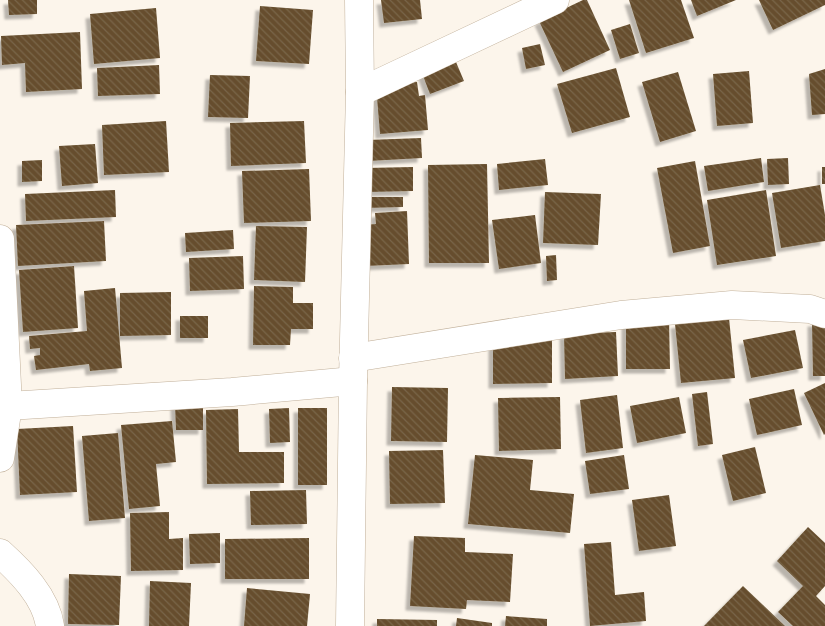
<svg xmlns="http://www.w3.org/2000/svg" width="825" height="626" viewBox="0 0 825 626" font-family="'Space Grotesk',sans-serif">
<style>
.building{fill:url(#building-back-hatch);filter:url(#shadow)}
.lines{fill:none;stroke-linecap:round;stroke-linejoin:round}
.minor-casing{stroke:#c1b09a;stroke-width:29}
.minor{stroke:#fff;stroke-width:28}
</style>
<defs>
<pattern id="building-back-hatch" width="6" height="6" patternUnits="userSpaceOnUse" patternTransform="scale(1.25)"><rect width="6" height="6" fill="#664e2d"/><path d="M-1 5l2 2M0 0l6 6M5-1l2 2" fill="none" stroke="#79654a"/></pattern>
<filter id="shadow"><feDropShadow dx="-4.5" dy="4.5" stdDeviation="1" flood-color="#0004"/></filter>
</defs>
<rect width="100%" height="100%" fill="#fcf5eb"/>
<!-- building -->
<g class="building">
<path d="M8,0h29v14l-28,1z"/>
<path d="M381,0h39l2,19 -38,4z"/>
<path d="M583,0h4l23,50 -47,22 -24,-51z"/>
<path d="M629,0h52l13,38 -48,15z"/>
<path d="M691,0h45l-39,16z"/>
<path d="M759,0h66v5l-52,25z"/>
<path d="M260,6l53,4 -4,54 -53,-3z"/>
<path d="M156,8l4,50 -66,6 -4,-50z"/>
<path d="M630,24l9,29 -19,6 -9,-29z"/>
<path d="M80,32l2,57 -56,3 -1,-29 -23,2 -1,-29z"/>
<path d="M540,44l5,21 -19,4 -4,-21z"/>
<path d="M453,55l11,26 -34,13 -10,-26z"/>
<path d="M159,65l1,29 -62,2 -1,-28z"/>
<path d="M616,68l14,49 -58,16 -15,-49z"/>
<path d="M825,69v45l-13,1 -3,-41z"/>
<path d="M749,71l4,52 -36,3 -4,-52z"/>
<path d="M678,72l18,59 -36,11 -18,-60z"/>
<path d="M210,75l40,1 -2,42 -40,-1z"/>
<path d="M417,82l2,14 6,-1 3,35 -48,4 -4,-49z"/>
<path d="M166,121l3,51 -65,3 -2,-50z"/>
<path d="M304,121l2,42 -75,3 -1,-43z"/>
<path d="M421,138l1,20 -54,3 -1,-21z"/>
<path d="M95,144l3,39 -36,3 -3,-40z"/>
<path d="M761,158l3,24 -56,9 -4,-25z"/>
<path d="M788,158l1,26 -21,1 -1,-26z"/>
<path d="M545,159l3,26 -49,5 -2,-26z"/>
<path d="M42,160v21l-20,1v-21z"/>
<path d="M695,161l15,85 -37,7 -16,-85z"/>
<path d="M487,164l2,99h-60l-1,-98z"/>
<path d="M413,167v24l-47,1 -1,-24z"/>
<rect x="822" y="167" width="3" height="17"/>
<path d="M309,169l2,52 -67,2 -2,-52z"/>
<path d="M820,185l5,30v26l-44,7 -9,-55z"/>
<path d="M115,190l1,27 -90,4 -1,-27z"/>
<path d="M766,190l10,66 -59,9 -10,-65z"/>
<path d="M545,192l56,2 -3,51 -55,-2z"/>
<path d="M364,197h39v10l-39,1z"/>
<path d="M407,211l2,53 -44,2 -2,-41 13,-1 -1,-11z"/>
<path d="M535,215l6,48 -42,6 -7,-49z"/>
<path d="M104,221l2,40 -88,5 -2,-41z"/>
<path d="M256,226l51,1 -2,55 -51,-2z"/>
<path d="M233,230l1,19 -48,3 -1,-19z"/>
<path d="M556,255l1,25 -10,1 -1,-25z"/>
<path d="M243,256l1,33 -54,2 -1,-33z"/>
<path d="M74,266l4,62 -55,4 -4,-62z"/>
<path d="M254,286l39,1v16h20v26h-22l-1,16h-37z"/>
<path d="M115,288l7,80 -32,3 -1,-7 -53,6 -2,-14 6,-1v-7l-10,1 -1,-13 58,-5 -3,-40z"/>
<path d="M171,292v43l-51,1v-43z"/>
<rect x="180" y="316" width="28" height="22"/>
<path d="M626,318h43l1,51h-44z"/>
<path d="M729,318l6,60 -54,5 -6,-59z"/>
<path d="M812,322h13v54h-12z"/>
<path d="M795,330l8,38 -52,10 -8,-38z"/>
<path d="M616,332l2,44 -53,3 -1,-45z"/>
<path d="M552,339v44l-59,1v-44z"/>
<path d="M825,383v51l-1,1 -20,-42z"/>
<path d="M392,387l56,1 -1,54 -56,-1z"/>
<path d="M794,389l8,36 -45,10 -8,-36z"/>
<path d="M707,392l6,52 -15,2 -6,-52z"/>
<path d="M617,395l6,53 -37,5 -6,-53z"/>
<path d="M560,397l1,52 -62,2 -1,-53z"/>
<path d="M679,397l7,36 -49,10 -7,-37z"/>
<path d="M175,404h28v26h-27z"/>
<path d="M289,408l1,34 -20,1 -1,-34z"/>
<rect x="298" y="408" width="29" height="77"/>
<path d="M238,409l1,43h45v31l-77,1 -1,-74z"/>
<path d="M172,421l4,41 -20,2 4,42 -31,3 -8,-84z"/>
<path d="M73,426l4,66 -57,3 -3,-66z"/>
<path d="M118,433l7,85 -36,3 -7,-85z"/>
<path d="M755,447l11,46 -33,8 -11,-46z"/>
<path d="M443,450l2,53 -55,1 -1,-53z"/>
<path d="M475,455l58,5 -3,30 44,4 -4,39 -102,-9z"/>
<path d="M624,455l5,34 -39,5 -5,-33z"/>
<path d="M306,490l1,34 -56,1 -1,-34z"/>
<path d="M669,495l7,51 -37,5 -7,-51z"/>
<path d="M169,512v27l14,-1v32l-52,1 -1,-58z"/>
<path d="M808,527l17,16v43l-9,10 9,9v21h-32l-15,-14 25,-26 -26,-25z"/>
<path d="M220,533v30l-30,1 -1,-30z"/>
<path d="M414,536l51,2v14l48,2 -3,48 -43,-2 -1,9 -56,-3z"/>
<path d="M309,538v41h-84v-40z"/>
<path d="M611,542l4,53 29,-3 2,29 -56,5 -6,-82z"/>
<path d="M69,574l52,2 -2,49 -51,-1z"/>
<path d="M150,581l41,2 -2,43h-40z"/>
<path d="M743,586l42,40h-81z"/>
<path d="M247,588l63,6 -3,32h-63z"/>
<path d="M506,616l41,3v7h-42z"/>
<path d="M457,618l35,5v3h-36z"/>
<path d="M377,619l60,1v6h-60z"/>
</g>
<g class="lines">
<!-- minor casing -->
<g class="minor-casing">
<g id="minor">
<path d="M360,92l195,-92"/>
<path d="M0,239l8,167 -8,52"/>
<path d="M353,358l268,-43 111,-10 78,4 15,5"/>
<path d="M8,406l224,-14 121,-11"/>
<path d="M0,553c21,19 46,44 50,73"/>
<path d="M350,626l3,-245 7,-289 -1,-92"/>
</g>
</g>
<!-- minor -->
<use href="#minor" class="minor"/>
</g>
</svg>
